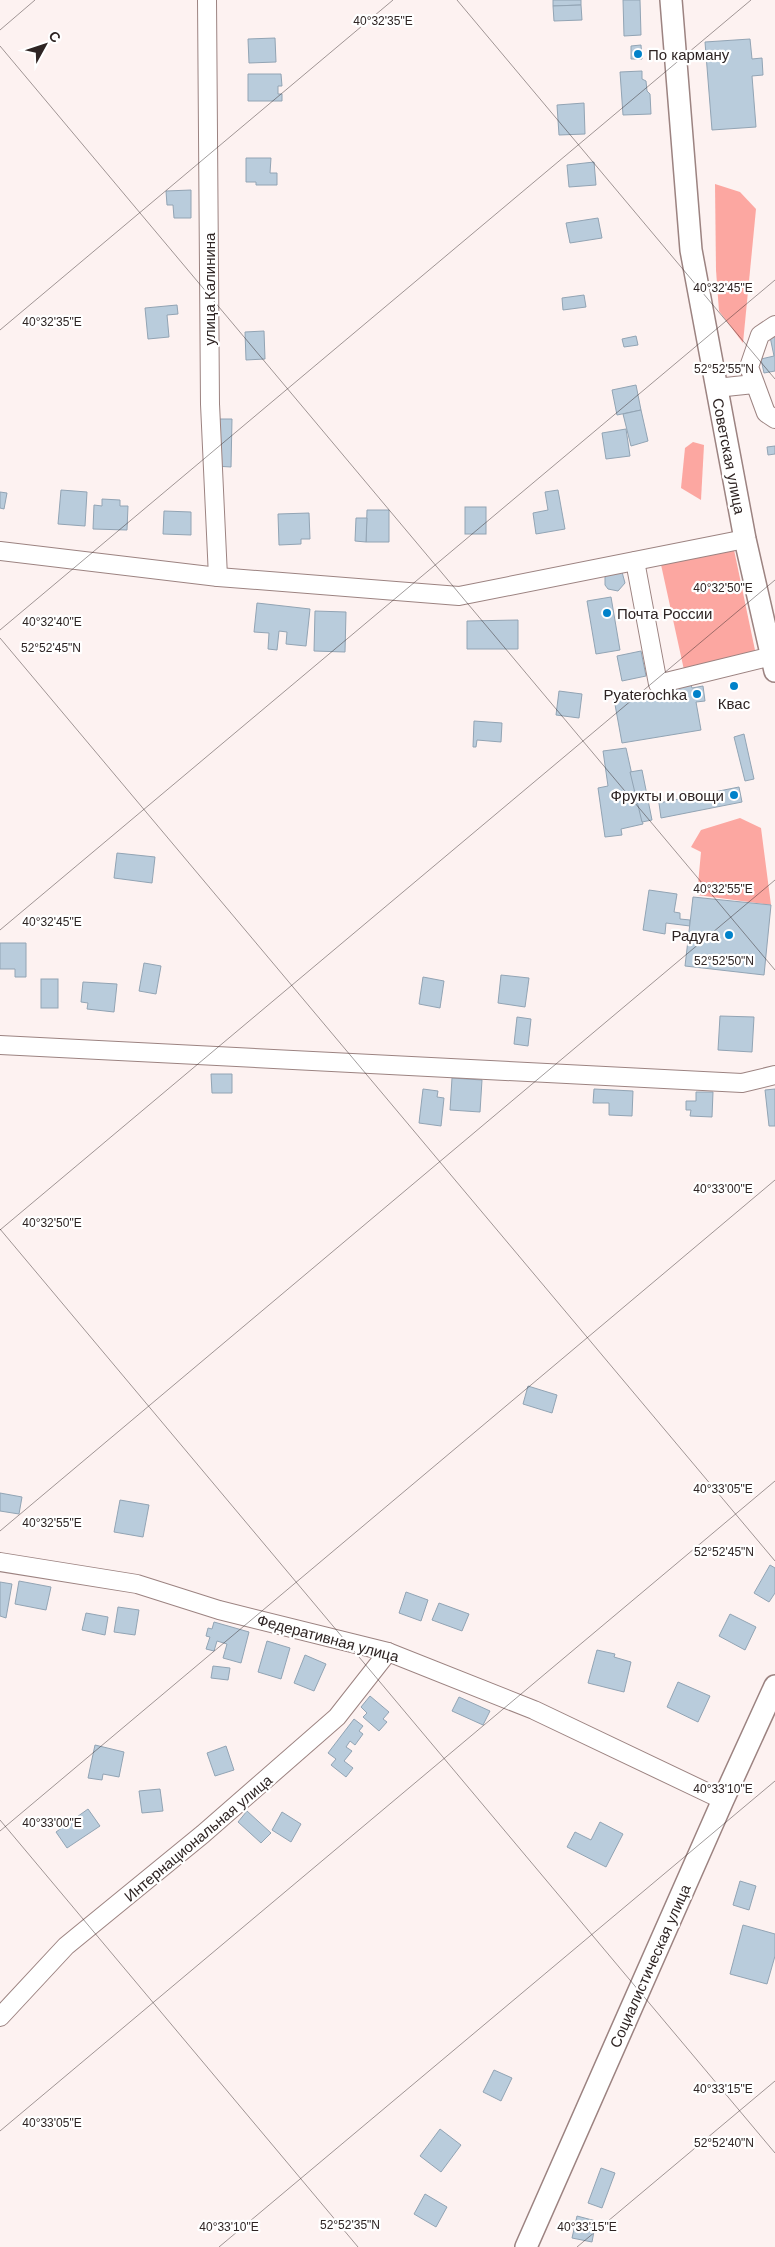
<svg xmlns="http://www.w3.org/2000/svg" width="775" height="2247" viewBox="0 0 775 2247" font-family="Arial,sans-serif">
<style>
.green{fill:#fca7a1}
.building{fill:#b9ccdc;stroke:#92a4b4}
.lines{fill:none;stroke-linecap:round;stroke-linejoin:round}
.minor-casing{stroke:#9c8381;stroke-width:20}
.tertiary-casing{stroke:#9c8381;stroke-width:24}
.minor{stroke:#fff;stroke-width:18}
.tertiary{stroke:#fff;stroke-width:21}
.ticks{fill:none;stroke:#2e2423;stroke-width:1;stroke-opacity:0.45}
.poi-dot{fill:#0082ca;stroke:#fff;stroke-width:2}
.labels{text-anchor:middle;dominant-baseline:central;stroke-width:4.5;stroke-linejoin:round;paint-order:stroke}
.poi-label{font-size:15px;fill:#2e2423;stroke:#fff;text-anchor:end}
.street-label{font-size:15px;fill:#2e2423;stroke:#fff}
.ticks-label{font-size:12px;text-anchor:middle;fill:#2e2423;stroke:#fff;stroke-width:4.5;stroke-linejoin:round;paint-order:stroke}
</style>
<rect width="100%" height="100%" fill="#fdf2f1"/>
<!-- green -->
<g class="green">
<path d="M715,184l25,8 16,17 -13,134 -24,-32 -3,-41z"/>
<path d="M693,442l11,3 -3,55 -20,-12 4,-40z"/>
<path d="M733,545l23,110 -72,15 -24,-110z"/>
<path d="M740,818l21,10 10,77 -74,-10 4,-43 -10,-5 10,-17z"/>
</g>
<!-- building -->
<g class="building">
<path d="M553,0h28v5l-28,1z"/>
<path d="M623,0h17l1,35 -17,1z"/>
<path d="M581,5l1,15 -28,1 -1,-15z"/>
<path d="M275,38l1,24 -27,1 -1,-24z"/>
<path d="M750,39l2,20 10,-1 1,17 -11,1 4,51 -44,3 -7,-88z"/>
<path d="M641,45l1,14h-11v-13z"/>
<path d="M642,71v8l4,2 1,10 3,3 1,20 -28,1 -3,-43z"/>
<path d="M248,74h33l1,12h-4v8h4v7h-34z"/>
<path d="M584,103l1,31 -26,1 -2,-30z"/>
<path d="M246,158h25l-1,15h7v12h-21v-3h-10z"/>
<path d="M594,162l2,23 -27,2 -2,-22z"/>
<path d="M191,190v28h-17l-1,-13h-6l-1,-14z"/>
<path d="M598,218l4,20 -32,5 -4,-20z"/>
<path d="M584,295l2,12 -23,3 -1,-12z"/>
<path d="M177,305l1,9 -11,1 2,22 -21,2 -3,-31z"/>
<path d="M264,331l1,28 -19,1 -1,-28z"/>
<path d="M775,331v40l-11,2 -3,-14 13,-3 -5,-24z"/>
<path d="M636,336l2,9 -14,2 -2,-8z"/>
<path d="M636,385l5,25 -24,5 -5,-25z"/>
<path d="M641,410l7,31 -17,5 -8,-32z"/>
<path d="M215,419h17l-1,48 -16,-1z"/>
<path d="M626,429l4,27 -24,3 -4,-26z"/>
<path d="M775,446v8l-7,1 -1,-8z"/>
<path d="M61,490l26,2 -2,34 -27,-2z"/>
<path d="M558,490l7,39 -29,5 -3,-21 15,-3 -3,-18z"/>
<path d="M0,492l7,1 -3,16 -4,-1z"/>
<path d="M102,499l18,1v6h8l-1,24 -34,-1 1,-24 8,1z"/>
<rect x="465" y="507" width="21" height="27"/>
<path d="M367,510h22v32h-23z"/>
<path d="M164,511l27,1v23l-28,-1z"/>
<path d="M309,513l1,26h-9v5l-22,1 -1,-31z"/>
<path d="M356,518h11l-1,24 -11,-1z"/>
<path d="M622,572l3,11 -7,8 -10,-2 -3,-4v-10z"/>
<path d="M611,597l9,53 -24,4 -9,-53z"/>
<path d="M257,603l53,6 -4,37 -20,-2 1,-12 -8,-1 -2,19 -9,-1 1,-16 -15,-1z"/>
<path d="M315,611l31,1 -1,40 -31,-1z"/>
<path d="M518,620v29h-51v-28z"/>
<path d="M641,651l5,25 -24,5 -5,-25z"/>
<path d="M691,685l1,3 11,-2 2,15 -9,1 5,28 -79,13 -8,-44z"/>
<path d="M559,691l23,3 -3,24 -23,-3z"/>
<path d="M474,721l28,2 -1,19 -24,-2 -1,7h-3z"/>
<path d="M744,734l10,45 -9,2 -11,-44z"/>
<path d="M626,748l17,76 -22,5 1,6 -17,2 -7,-49 10,-2 -5,-35z"/>
<path d="M642,770l10,50 -10,2 -12,-50z"/>
<path d="M739,787l3,15 -81,16 -2,-15z"/>
<path d="M117,853l38,4 -3,26 -38,-5z"/>
<path d="M649,890l28,4 -3,18 6,1v6l10,1v6l-24,-3 -1,11 -22,-4z"/>
<path d="M693,897l78,8 -7,70 -79,-9z"/>
<path d="M0,943h26v34h-11v-8h-15z"/>
<path d="M144,963l17,3 -5,28 -17,-3z"/>
<path d="M501,975l28,3 -4,29 -27,-4z"/>
<path d="M423,977l21,4 -4,27 -21,-4z"/>
<rect x="41" y="979" width="17" height="29"/>
<path d="M83,982l34,2 -3,28 -27,-3 1,-6 -7,-1z"/>
<path d="M720,1016l34,1 -2,35 -34,-2z"/>
<path d="M517,1017l14,2 -3,27 -14,-2z"/>
<path d="M211,1074h21v19h-20z"/>
<path d="M452,1078l30,2 -2,32 -30,-2z"/>
<path d="M423,1089l15,2 -1,6 7,1 -3,28 -22,-3z"/>
<path d="M594,1089l39,2 -1,25 -23,-1v-12h-16z"/>
<path d="M775,1089v37h-6l-4,-36z"/>
<path d="M696,1092h17l-1,25 -22,-1 1,-6h-5v-9h10z"/>
<path d="M528,1386l29,9 -5,18 -29,-9z"/>
<path d="M0,1493l22,4 -3,17 -19,-3z"/>
<path d="M120,1500l29,5 -6,32 -29,-5z"/>
<path d="M770,1565l5,3v25l-6,9 -15,-9z"/>
<path d="M19,1581l32,6 -5,23 -31,-6z"/>
<path d="M0,1582l12,2 -6,34 -6,-2z"/>
<path d="M406,1592l22,8 -7,21 -22,-8z"/>
<path d="M439,1603l30,11 -7,17 -30,-11z"/>
<path d="M118,1607l21,3 -4,25 -21,-3z"/>
<path d="M86,1613l22,4 -3,18 -23,-5z"/>
<path d="M730,1614l26,13 -11,23 -26,-14z"/>
<path d="M214,1622l35,10 -8,31 -18,-5 4,-14 -10,-3 -3,10 -8,-2 4,-12 -4,-1 2,-8 4,1z"/>
<path d="M267,1641l23,7 -9,31 -23,-7z"/>
<path d="M597,1650l18,4 -1,3 17,5 -7,30 -36,-9z"/>
<path d="M305,1655l21,9 -12,27 -20,-8z"/>
<path d="M213,1666l17,2 -2,12 -17,-2z"/>
<path d="M678,1682l32,14 -12,26 -31,-15z"/>
<path d="M370,1696l19,16 -6,7 4,3 -8,9 -16,-14 4,-4 -6,-6z"/>
<path d="M459,1697l31,14 -7,14 -31,-14z"/>
<path d="M354,1719l9,7 -4,5 4,3 -8,11 -5,-4 -4,6 6,4 -8,10 9,7 -7,9 -15,-12 5,-6 -8,-6z"/>
<path d="M95,1745l29,7 -5,25 -16,-3 -1,6 -14,-2z"/>
<path d="M226,1746l8,24 -19,6 -8,-23z"/>
<path d="M160,1789l3,22 -21,2 -3,-22z"/>
<path d="M88,1809l12,17 -33,22 -11,-16z"/>
<path d="M247,1811l24,22 -10,10 -23,-21z"/>
<path d="M282,1812l19,12 -10,18 -19,-12z"/>
<path d="M600,1822l23,12 -17,33 -39,-20 8,-15 16,8z"/>
<path d="M740,1881l16,5 -7,24 -16,-5z"/>
<path d="M743,1925l32,9v22l-8,28 -37,-10z"/>
<path d="M494,2070l18,8 -11,23 -18,-9z"/>
<path d="M440,2129l21,16 -20,27 -21,-16z"/>
<path d="M601,2168l14,5 -13,35 -14,-5z"/>
<path d="M425,2194l22,13 -11,20 -22,-13z"/>
<path d="M577,2216l19,5 -4,21 -20,-4z"/>
</g>
<g class="lines">
<!-- minor casing -->
<g class="minor-casing">
<g id="minor">
<path d="M207,0l3,404 8,173"/>
<path d="M775,325l-15,10 -11,32 17,46 9,6"/>
<path d="M716,388l38,-4"/>
<path d="M0,551l218,26 241,19 286,-57"/>
<path d="M635,561l23,123 114,-28"/>
<path d="M0,1045l742,38 33,-8"/>
<path d="M0,1562l137,22 82,26 169,42 146,58 189,90"/>
<path d="M0,2017l66,-71 137,-112 134,-117 51,-65"/>
</g>
</g>
<!-- tertiary casing -->
<g class="tertiary-casing">
<g id="tertiary">
<path d="M671,0l20,250 54,289 30,132"/>
<path d="M526,2247l197,-447 52,-114"/>
</g>
</g>
<!-- minor -->
<use href="#minor" class="minor"/>
<!-- tertiary -->
<use href="#tertiary" class="tertiary"/>
</g>
<!-- ticks -->
<path class="ticks" d="M457,0l318,379M0,30l35,-30M0,46l775,924M0,330l393,-330M0,630l751,-630M0,638l775,923M0,930l775,-650M0,1229l775,924M0,1230l775,-650M0,1531l775,-651M0,1820l358,427M0,1831l775,-651M0,2131l775,-650M219,2247l556,-466M577,2247l198,-166"/>
<!-- markers -->
<g class="poi-dot">
<circle cx="638" cy="54" r="5"/>
<circle cx="607" cy="613" r="5"/>
<circle cx="734" cy="686" r="5"/>
<circle cx="697" cy="694" r="5"/>
<circle cx="734" cy="795" r="5"/>
<circle cx="729" cy="935" r="5"/>
</g>
<g class="labels">
<!-- poi labels -->
<g class="poi-label">
<text x="648" y="54" text-anchor="start">По карману</text>
<text x="617" y="613" text-anchor="start">Почта России</text>
<text x="687" y="694">Pyaterochka</text>
<text x="734" y="703" text-anchor="middle">Квас</text>
<text x="724" y="795">Фрукты и овощи</text>
<text x="719" y="935">Радуга</text>
</g>
<!-- street labels -->
<g class="street-label">
<text transform="translate(209 289) rotate(-90)">улица Калинина</text>
<text transform="translate(729 456) rotate(79)">Советская улица</text>
<text transform="translate(328 1638) rotate(15)">Федеративная улица</text>
<text transform="translate(198 1838) rotate(-40)">Интернациональная улица</text>
<text transform="translate(650 1966) rotate(-66)">Социалистическая улица</text>
</g>
</g>
<g class="ticks-label">
<text x="383" y="25">40°32'35"E</text>
<text x="723" y="292">40°32'45"E</text>
<text x="52" y="326">40°32'35"E</text>
<text x="724" y="373">52°52'55"N</text>
<text x="723" y="592">40°32'50"E</text>
<text x="52" y="626">40°32'40"E</text>
<text x="51" y="652">52°52'45"N</text>
<text x="723" y="893">40°32'55"E</text>
<text x="52" y="926">40°32'45"E</text>
<text x="724" y="965">52°52'50"N</text>
<text x="723" y="1193">40°33'00"E</text>
<text x="52" y="1227">40°32'50"E</text>
<text x="723" y="1493">40°33'05"E</text>
<text x="52" y="1527">40°32'55"E</text>
<text x="724" y="1556">52°52'45"N</text>
<text x="723" y="1793">40°33'10"E</text>
<text x="52" y="1827">40°33'00"E</text>
<text x="723" y="2093">40°33'15"E</text>
<text x="52" y="2127">40°33'05"E</text>
<text x="724" y="2147">52°52'40"N</text>
<text x="350" y="2229">52°52'35"N</text>
<text x="229" y="2231">40°33'10"E</text>
<text x="587" y="2231">40°33'15"E</text>
</g>
<!-- north arrow -->
<g transform="translate(45 45) rotate(50)" stroke="#ffffff" stroke-width="4" paint-order="stroke">
<path d="M0-4L9 19L0 12L-9 19Z" fill="#2e2423"/>
<text y="-8" font-size="14" font-weight="bold" text-anchor="middle" fill="#2e2423">С</text>
</g>
</svg>
